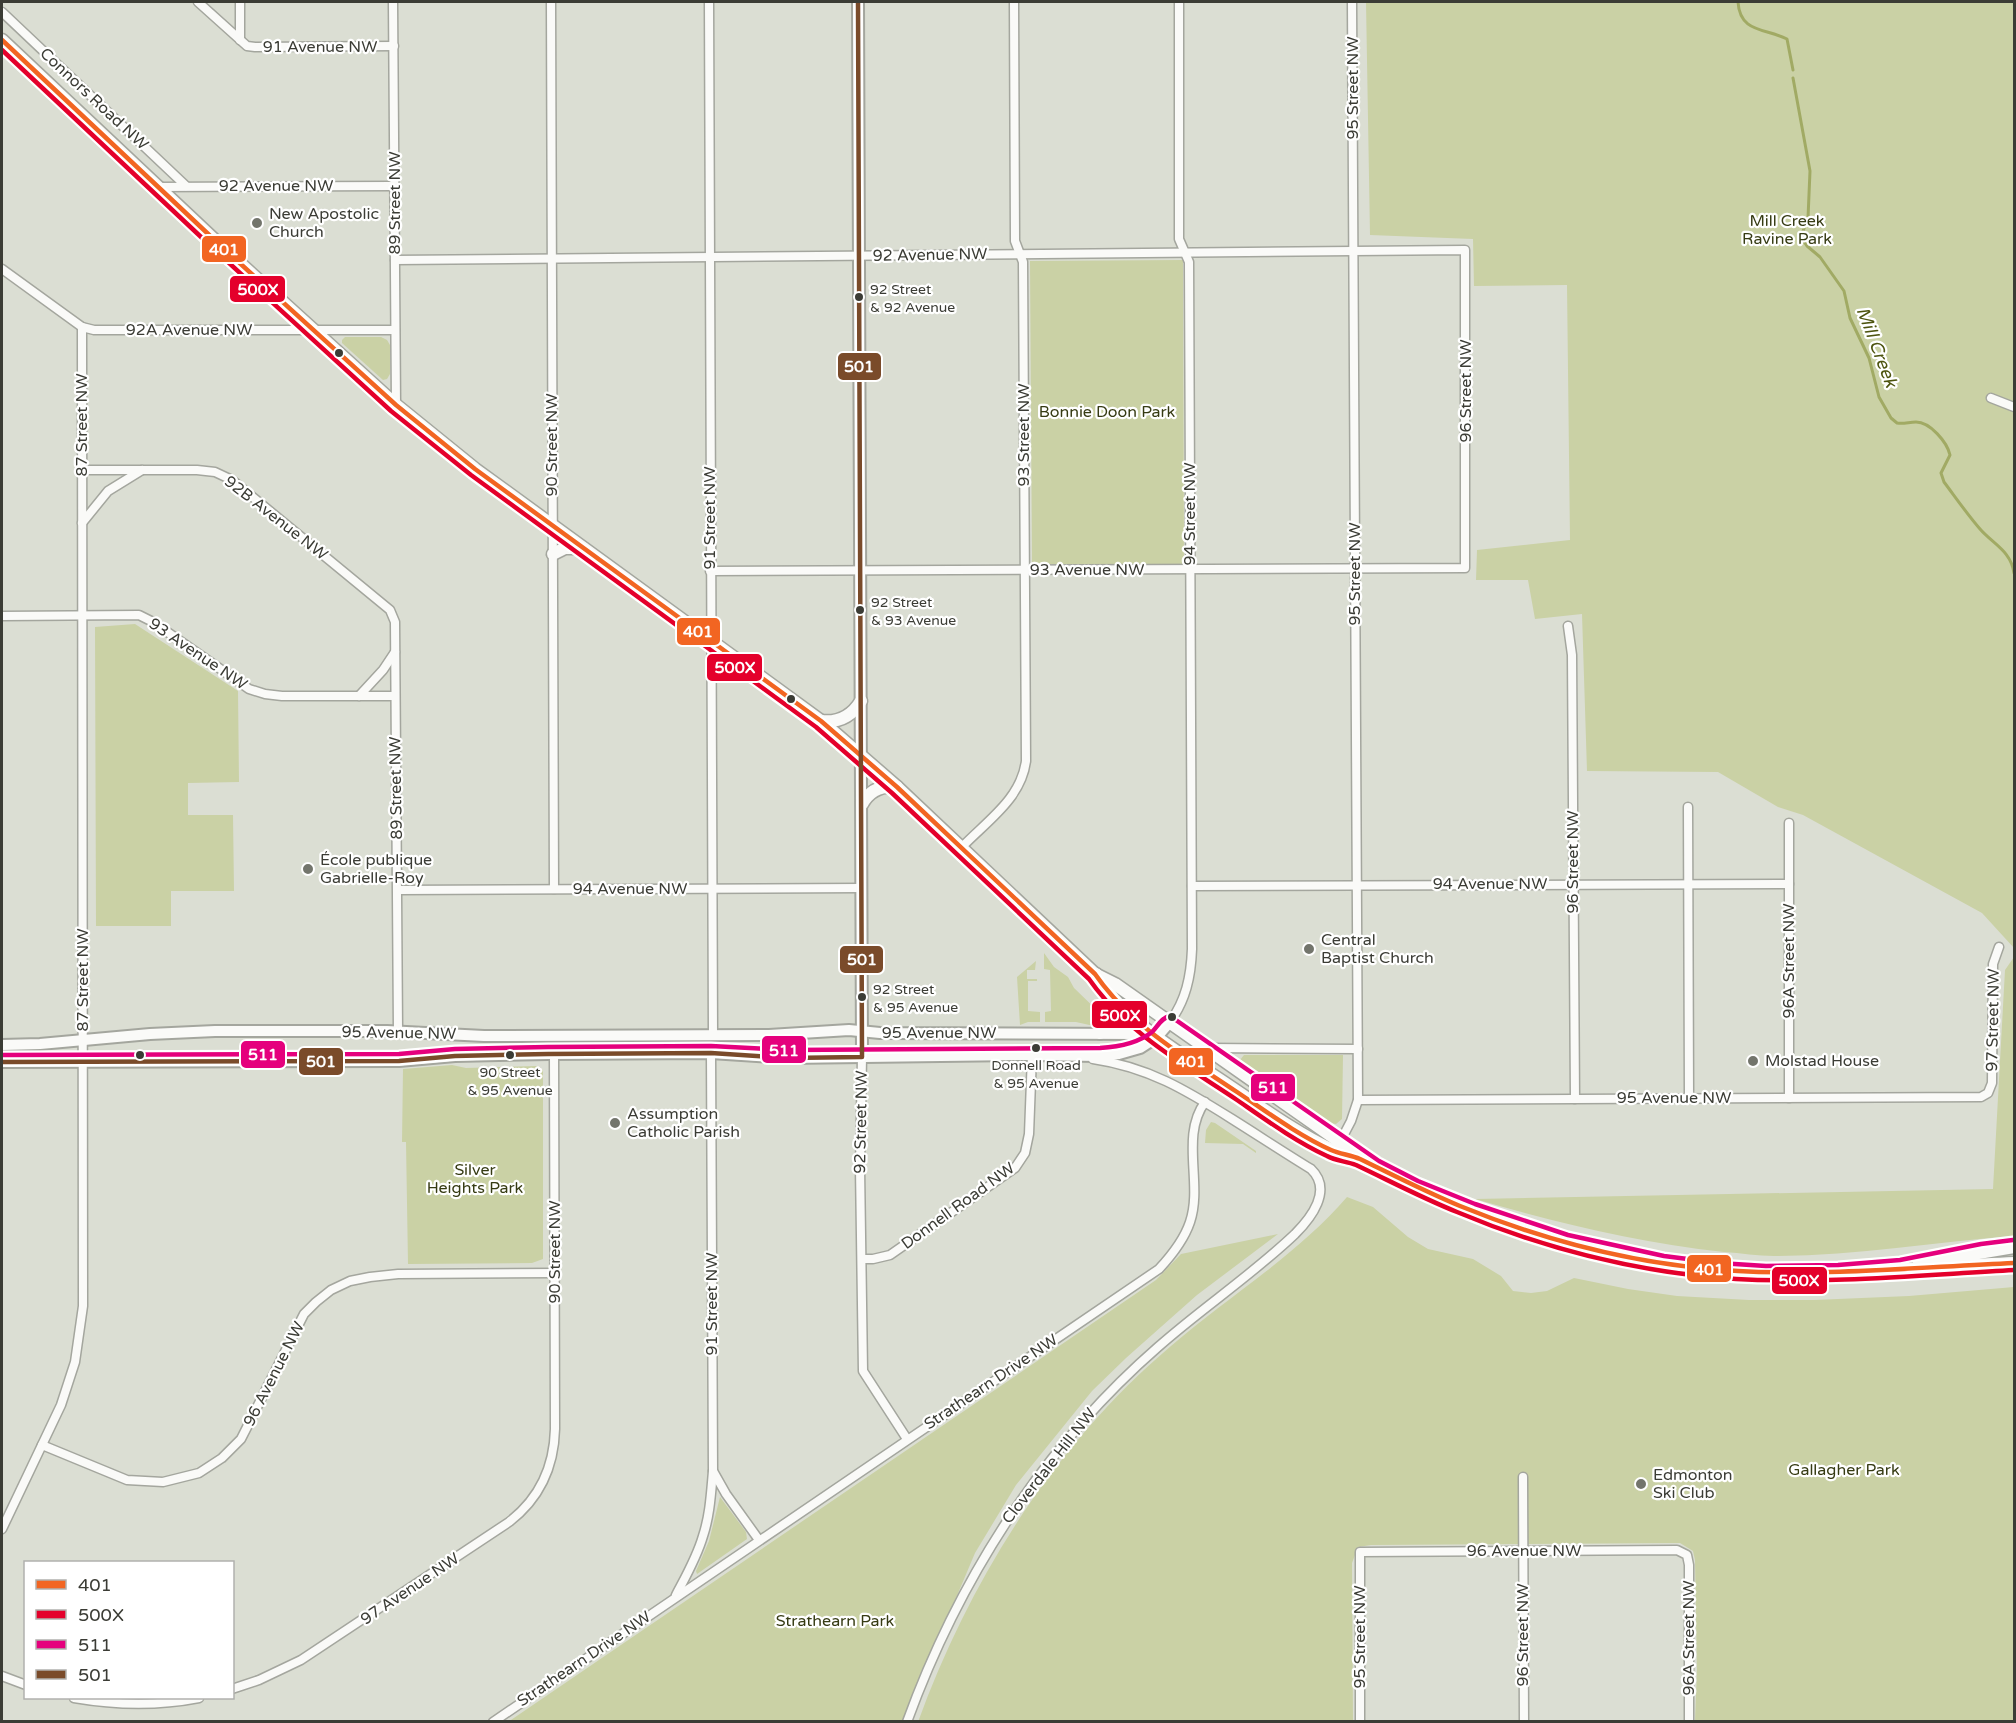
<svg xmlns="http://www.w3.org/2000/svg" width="2016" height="1723" viewBox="0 0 2016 1723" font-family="'Varela Round',sans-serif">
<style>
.green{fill:#cad1a5}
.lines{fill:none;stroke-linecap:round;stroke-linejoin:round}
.stream{stroke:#a1aa64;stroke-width:3}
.minor-casing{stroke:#a4a69e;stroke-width:11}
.tertiary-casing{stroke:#a4a69e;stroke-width:14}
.secondary-casing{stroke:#a4a69e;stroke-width:15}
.minor{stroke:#fafaf8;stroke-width:8}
.tertiary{stroke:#fafaf8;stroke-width:10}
.secondary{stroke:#fafaf8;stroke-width:12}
.bus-1-casing{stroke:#fff;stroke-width:9}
.bus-2-casing{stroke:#fff;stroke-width:9}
.bus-3-casing{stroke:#fff;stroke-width:9}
.bus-4-casing{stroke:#fff;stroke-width:9}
.bus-1{stroke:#f26522;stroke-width:4.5}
.bus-2{stroke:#e4002b;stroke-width:4.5}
.bus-3{stroke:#e5007d;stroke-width:4.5}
.bus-4{stroke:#7a4b2a;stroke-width:4.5}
.poi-dot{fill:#73756c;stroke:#fff;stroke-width:2}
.bus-dot{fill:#3b3c35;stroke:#fff;stroke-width:2}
.labels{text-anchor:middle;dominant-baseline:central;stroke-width:4.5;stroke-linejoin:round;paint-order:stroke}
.bus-label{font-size:14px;fill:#3b3c35;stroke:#fff;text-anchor:start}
.street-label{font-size:16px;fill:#3b3c35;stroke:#fff}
.poi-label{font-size:16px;fill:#3b3c35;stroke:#fff;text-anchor:start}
.park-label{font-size:16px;fill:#363b13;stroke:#fff}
.water-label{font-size:18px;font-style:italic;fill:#4d540f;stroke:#fff}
.line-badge{stroke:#fff;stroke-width:2}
.badge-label{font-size:16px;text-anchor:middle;font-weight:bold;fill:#fff}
</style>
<rect width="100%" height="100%" fill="#dbded3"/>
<!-- green -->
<g class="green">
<path d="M1366,2h648v946l-32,-35 -179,-98 -25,-8 -60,-35 -131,-1 -5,-157 -47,5 -7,-39h-52l1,-30 93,-10 -3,-255 -93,1 -1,-47 -103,-4z"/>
<path d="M1183,260l1,304h-152l-2,-303z"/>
<path d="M345,337h36l6,3 3,5v29l-3,5 -4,1 -41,-37v-3z"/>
<path d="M135,624l103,67 1,91 -51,1v32h45l1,76h-63v35h-75l-1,-299z"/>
<path d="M1044,953l10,14 14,10 6,11 30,29 2,3 -2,4 -10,2 -18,-4h-31v-10l6,-1 -1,-41 -6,-1z"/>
<path d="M2014,957v279c-80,6 -159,20 -240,20 -16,0 -33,-3 -50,-4 -85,-9 -167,-29 -249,-53l518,-10 12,-219z"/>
<path d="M1036,961l-1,9h-8v9h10v2h-9v30l12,1v10h-12l-8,3 -3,-48z"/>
<path d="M1244,1055h99l-1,64 -6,5 -7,-1 -89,-63z"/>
<path d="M452,1065l14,3 71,-2 6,4v189l-11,4 -124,1 -2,-122h-4l1,-73z"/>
<path d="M1211,1122l4,1 41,28v2l-13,-9 -38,-1 1,-13z"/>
<path d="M1347,1197l26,10 35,30 20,12 45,10 28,17 12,15 18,2 16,-2 27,-13 54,11 49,7 72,4h65l95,-4 105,-9v434h-319l2,-51 -2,-110 -2,-9 -13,-8 -309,2 -13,2 -6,16 1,158 -435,1c52,-143 137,-278 253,-376 58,-50 126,-91 176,-149z"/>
<path d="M1278,1234l-81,61 -71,63 -34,33 -76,94 -41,68 -27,64 -30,63 -15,41 -395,1 648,-442 25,-26z"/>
<path d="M720,1497l26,35 1,7 -50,35 -1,-3 13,-30z"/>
</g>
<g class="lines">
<!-- stream -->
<g class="stream">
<path d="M1738,2c2,31 27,26 49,37l6,31"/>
<path d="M1793,78l17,93 -2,47 -5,13v9l4,6 13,11 24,34 6,27 19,40 10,39 12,21 6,5c7,1 12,-1 19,-1 14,0 31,20 34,33l-9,18 3,9c12,16 23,32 36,47 13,15 31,22 34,44"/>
</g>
<!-- minor casing -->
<g class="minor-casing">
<g id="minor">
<path d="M198,2l49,44 8,1 139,-1"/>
<path d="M393,2l3,403"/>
<path d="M551,2l3,887"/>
<path d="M709,2l4,1033"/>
<path d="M2,12l184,174"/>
<path d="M240,40v-38"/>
<path d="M158,187l236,-1"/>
<path d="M395,260l1070,-10v318l-755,3"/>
<path d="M2,269l80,58 12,3h301"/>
<path d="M1991,398l23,9"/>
<path d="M82,470h115l18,2 17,8 158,130 5,12 3,409"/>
<path d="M82,523l26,-32 34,-21"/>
<path d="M2,616l137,-1 14,7 96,67 16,5 17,2h113"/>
<path d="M1568,626l4,29 3,444"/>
<path d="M359,696l24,-26 12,-18"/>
<path d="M1688,807l1,291"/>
<path d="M962,847c25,-26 59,-48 64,-86l-3,-499 -8,-21 -1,-239"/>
<path d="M1192,886l597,-2"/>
<path d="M398,890l464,-2"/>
<path d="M1169,1023c17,-22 22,-47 23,-74l-3,-687 -10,-23v-237"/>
<path d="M1208,1048l150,1"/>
<path d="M711,1053l2,418 13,23 33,46"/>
<path d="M862,1057l-2,111 3,203 44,68"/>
<path d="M1789,1098v-275"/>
<path d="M1358,1100l623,-3 7,-4 4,-10 1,-119 6,-17"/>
<path d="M1340,1142l11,-21 7,-21 -6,-1098"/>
<path d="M862,1259h11l17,-4 125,-87 10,-15 4,-19 3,-79"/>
<path d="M42,1445l85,35 36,2 36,-9 23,-15 19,-19 63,-125 12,-12 15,-12 19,-9 20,-4 28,-3 157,-1"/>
<path d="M1523,1477l1,245"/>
<path d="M2,1529l59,-124 14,-43 8,-56 -1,-979"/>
<path d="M676,1595c10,-19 21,-38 27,-59 7,-21 8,-43 10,-65"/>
<path d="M2,1676l24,9"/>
<path d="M232,1689l27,-9 42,-20 208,-138c30,-23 45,-55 46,-93l-1,-375"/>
<path d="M74,1698c41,7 84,8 125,0"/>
<path d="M493,1722l666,-453c13,-14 25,-29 31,-47 13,-38 -10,-86 15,-120"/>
<path d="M907,1722c52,-143 136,-275 251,-375 44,-39 94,-72 137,-113 16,-16 38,-44 16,-65 -26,-16 -52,-33 -79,-50 -46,-29 -84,-52 -139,-60"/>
<path d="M1360,1722v-170l317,-2 10,5 2,10v157"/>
</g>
</g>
<!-- tertiary casing -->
<g class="tertiary-casing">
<g id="tertiary">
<path d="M858,2l4,1055"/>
<path d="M1100,1034c22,-10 14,-23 6,-41"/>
<path d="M2,1045l38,-1 110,-10 65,-3h172l97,5 285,-1 80,-5 31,3 261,1 16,3"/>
<path d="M2,1062l397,-1 56,-5 93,-2 163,-1 76,5 238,-3 75,1 19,-2 21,-6 17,-11 12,-14"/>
</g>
</g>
<!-- secondary casing -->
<g class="secondary-casing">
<g id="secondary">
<path d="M2,40l220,207 174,158 79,64 346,252 76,66 198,187 20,10 225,158 15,15"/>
<path d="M553,554l12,-6h18"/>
<path d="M821,721c18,2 31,-5 40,-20"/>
<path d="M862,804c8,-14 20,-19 35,-17"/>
<path d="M1096,974c29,50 86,80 133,112 33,22 67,47 103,64 9,4 19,4 28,9 23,11 45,23 68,33 94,42 197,72 300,78 96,7 191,-3 286,-7"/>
<path d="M1919,1263l95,-16"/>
</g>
</g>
<!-- minor -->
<use href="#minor" class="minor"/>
<!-- tertiary -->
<use href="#tertiary" class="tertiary"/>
<!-- secondary -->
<use href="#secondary" class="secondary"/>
<!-- bus-1 casing -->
<g class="bus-1-casing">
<path id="bus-1" d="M2,40l220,207 174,158 79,64 346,252 76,66 198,187c36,52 90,83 142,118 30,20 61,43 94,58 9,4 20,5 29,9 33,16 66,33 100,47 88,36 182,60 278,65 92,5 184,-4 276,-8"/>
</g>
<!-- bus-2 casing -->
<g class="bus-2-casing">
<path id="bus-2" d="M2,50l215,202 174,159 80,64 345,252 76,66 197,186c38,54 94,85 148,121 29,20 58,41 90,56 9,5 19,5 29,9 34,16 66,33 101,47 88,37 183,61 279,67 93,5 186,-4 278,-9"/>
</g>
<!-- bus-3 casing -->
<g class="bus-3-casing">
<path id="bus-3" d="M2,1055l397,-1 56,-5 93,-2 163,-1 76,4 313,-2c18,-1 37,-4 52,-16 6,-6 9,-14 18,-16l209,145 39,20 57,23 93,31 96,21 55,7 47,3 72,-1 62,-5 81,-16 32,-4"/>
</g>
<!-- bus-4 casing -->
<g class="bus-4-casing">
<path id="bus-4" d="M2,1062l397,-1 56,-5 93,-2 163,-1 76,5 75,-1 -4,-1055"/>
</g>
<!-- bus-1 -->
<use href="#bus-1" class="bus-1"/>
<!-- bus-2 -->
<use href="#bus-2" class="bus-2"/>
<!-- bus-3 -->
<use href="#bus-3" class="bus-3"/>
<!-- bus-4 -->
<use href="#bus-4" class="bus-4"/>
</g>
<!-- markers -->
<g class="poi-dot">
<circle cx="257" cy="223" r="6"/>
<circle cx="308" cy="869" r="6"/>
<circle cx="1309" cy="949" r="6"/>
<circle cx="1753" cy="1061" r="6"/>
<circle cx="615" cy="1123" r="6"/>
<circle cx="1641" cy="1484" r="6"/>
</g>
<g class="bus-dot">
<circle cx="859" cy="297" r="5"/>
<circle cx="339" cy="353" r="5"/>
<circle cx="860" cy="610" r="5"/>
<circle cx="791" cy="699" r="5"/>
<circle cx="862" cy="997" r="5"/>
<circle cx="1172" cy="1017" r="5"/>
<circle cx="1036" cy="1048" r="5"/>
<circle cx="140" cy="1055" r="5"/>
<circle cx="510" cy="1055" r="5"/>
</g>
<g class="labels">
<!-- bus labels -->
<g class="bus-label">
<text x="870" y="289">92 Street<tspan x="870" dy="18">&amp; 92 Avenue</tspan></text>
<text x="871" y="602">92 Street<tspan x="871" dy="18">&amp; 93 Avenue</tspan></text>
<text x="873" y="989">92 Street<tspan x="873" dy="18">&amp; 95 Avenue</tspan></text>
<text x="1036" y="1065" text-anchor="middle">Donnell Road<tspan x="1036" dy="18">&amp; 95 Avenue</tspan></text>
<text x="510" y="1072" text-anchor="middle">90 Street<tspan x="510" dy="18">&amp; 95 Avenue</tspan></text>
</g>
<!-- street labels -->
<g class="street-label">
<text x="320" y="47">91 Avenue NW</text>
<text transform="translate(1353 88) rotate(-90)">95 Street NW</text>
<text transform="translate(94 99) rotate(43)">Connors Road NW</text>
<text x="276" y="186">92 Avenue NW</text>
<text transform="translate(395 203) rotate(-90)">89 Street NW</text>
<text transform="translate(930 255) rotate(-1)">92 Avenue NW</text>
<text x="189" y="330">92A Avenue NW</text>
<text transform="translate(1466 391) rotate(-90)">96 Street NW</text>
<text transform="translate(82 425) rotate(-90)">87 Street NW</text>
<text transform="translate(1024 435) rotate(-90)">93 Street NW</text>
<text transform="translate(552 445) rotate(-90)">90 Street NW</text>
<text transform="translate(1190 514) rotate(-90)">94 Street NW</text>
<text transform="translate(276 518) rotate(38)">92B Avenue NW</text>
<text transform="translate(710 518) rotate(-90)">91 Street NW</text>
<text x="1087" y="570">93 Avenue NW</text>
<text transform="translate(1355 574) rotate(-90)">95 Street NW</text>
<text transform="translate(198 654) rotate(34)">93 Avenue NW</text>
<text transform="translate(396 788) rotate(-91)">89 Street NW</text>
<text transform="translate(1573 862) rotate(-90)">96 Street NW</text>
<text x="1490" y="884">94 Avenue NW</text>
<text x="630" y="889">94 Avenue NW</text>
<text transform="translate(1789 961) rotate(-90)">96A Street NW</text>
<text transform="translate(83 980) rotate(-90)">87 Street NW</text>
<text transform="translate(1993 1020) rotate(-89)">97 Street NW</text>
<text transform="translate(399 1033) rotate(1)">95 Avenue NW</text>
<text x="939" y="1033">95 Avenue NW</text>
<text x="1674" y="1098">95 Avenue NW</text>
<text transform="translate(861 1122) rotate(-89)">92 Street NW</text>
<text transform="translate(958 1206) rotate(-36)">Donnell Road NW</text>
<text transform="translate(555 1252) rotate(-90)">90 Street NW</text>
<text transform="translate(712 1304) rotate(-90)">91 Street NW</text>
<text transform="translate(274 1374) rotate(-63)">96 Avenue NW</text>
<text transform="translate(991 1382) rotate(-34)">Strathearn Drive NW</text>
<text transform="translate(1049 1466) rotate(-52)">Cloverdale Hill NW</text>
<text x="1524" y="1551">96 Avenue NW</text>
<text transform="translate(410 1589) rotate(-34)">97 Avenue NW</text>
<text transform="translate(1523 1635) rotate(-90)">96 Street NW</text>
<text transform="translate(1360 1637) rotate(-90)">95 Street NW</text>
<text transform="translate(1689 1638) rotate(-90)">96A Street NW</text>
<text transform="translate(584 1659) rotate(-34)">Strathearn Drive NW</text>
</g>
<!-- poi labels -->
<g class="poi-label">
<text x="269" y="214">New Apostolic<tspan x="269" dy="18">Church</tspan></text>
<text x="320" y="860">École publique<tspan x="320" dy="18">Gabrielle-Roy</tspan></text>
<text x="1321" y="940">Central<tspan x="1321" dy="18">Baptist Church</tspan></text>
<text x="1765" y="1061">Molstad House</text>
<text x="627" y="1114">Assumption<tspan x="627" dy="18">Catholic Parish</tspan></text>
<text x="1653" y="1475">Edmonton<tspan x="1653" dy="18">Ski Club</tspan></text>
</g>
<!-- park labels -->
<g class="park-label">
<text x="1787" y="221">Mill Creek<tspan x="1787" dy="18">Ravine Park</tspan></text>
<text x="1107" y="412">Bonnie Doon Park</text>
<text x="475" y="1170">Silver<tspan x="475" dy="18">Heights Park</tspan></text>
<text x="1844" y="1470">Gallagher Park</text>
<text x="835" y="1621">Strathearn Park</text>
</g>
<!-- water labels -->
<g class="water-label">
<text transform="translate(1877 347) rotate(69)">Mill Creek</text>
</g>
</g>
<g class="line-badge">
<rect x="201" y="235" width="46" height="28" rx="6" fill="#f26522"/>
<rect x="229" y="275" width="57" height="28" rx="6" fill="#e4002b"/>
<rect x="837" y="352" width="45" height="29" rx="6" fill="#7a4b2a"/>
<rect x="676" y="617" width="45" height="29" rx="6" fill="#f26522"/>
<rect x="706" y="653" width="57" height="29" rx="6" fill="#e4002b"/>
<rect x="839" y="945" width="45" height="29" rx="6" fill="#7a4b2a"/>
<rect x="1091" y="1000" width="57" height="29" rx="6" fill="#e4002b"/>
<rect x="761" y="1035" width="46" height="29" rx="6" fill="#e5007d"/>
<rect x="240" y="1040" width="46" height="29" rx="6" fill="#e5007d"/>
<rect x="298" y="1047" width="46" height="29" rx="6" fill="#7a4b2a"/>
<rect x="1168" y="1047" width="46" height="29" rx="6" fill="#f26522"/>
<rect x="1250" y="1073" width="46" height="29" rx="6" fill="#e5007d"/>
<rect x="1686" y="1254" width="46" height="29" rx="6" fill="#f26522"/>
<rect x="1771" y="1266" width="57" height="29" rx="6" fill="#e4002b"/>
</g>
<g class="badge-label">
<text x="224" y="255">401</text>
<text x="258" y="295">500X</text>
<text x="859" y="372">501</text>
<text x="698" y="637">401</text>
<text x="735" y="673">500X</text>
<text x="862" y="965">501</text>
<text x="1120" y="1021">500X</text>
<text x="784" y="1056">511</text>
<text x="263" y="1060">511</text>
<text x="321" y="1067">501</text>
<text x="1191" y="1067">401</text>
<text x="1273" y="1093">511</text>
<text x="1709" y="1275">401</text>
<text x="1799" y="1286">500X</text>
</g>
<!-- border -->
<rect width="2016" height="1723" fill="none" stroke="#3b3c35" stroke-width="6"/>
<!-- legend -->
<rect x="24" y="1561" width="210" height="138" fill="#ffffff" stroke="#b1b1ae" stroke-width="1.5"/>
<rect x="36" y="1580" width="30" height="9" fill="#f26522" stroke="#b1b1ae" stroke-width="1.5"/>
<text x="78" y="1591" font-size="18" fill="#3b3c35">401</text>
<rect x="36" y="1610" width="30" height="9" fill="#e4002b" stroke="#b1b1ae" stroke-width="1.5"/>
<text x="78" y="1621" font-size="18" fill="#3b3c35">500X</text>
<rect x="36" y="1640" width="30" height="9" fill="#e5007d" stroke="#b1b1ae" stroke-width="1.5"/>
<text x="78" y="1651" font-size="18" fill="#3b3c35">511</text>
<rect x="36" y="1670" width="30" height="9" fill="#7a4b2a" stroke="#b1b1ae" stroke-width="1.5"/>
<text x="78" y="1681" font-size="18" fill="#3b3c35">501</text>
</svg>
